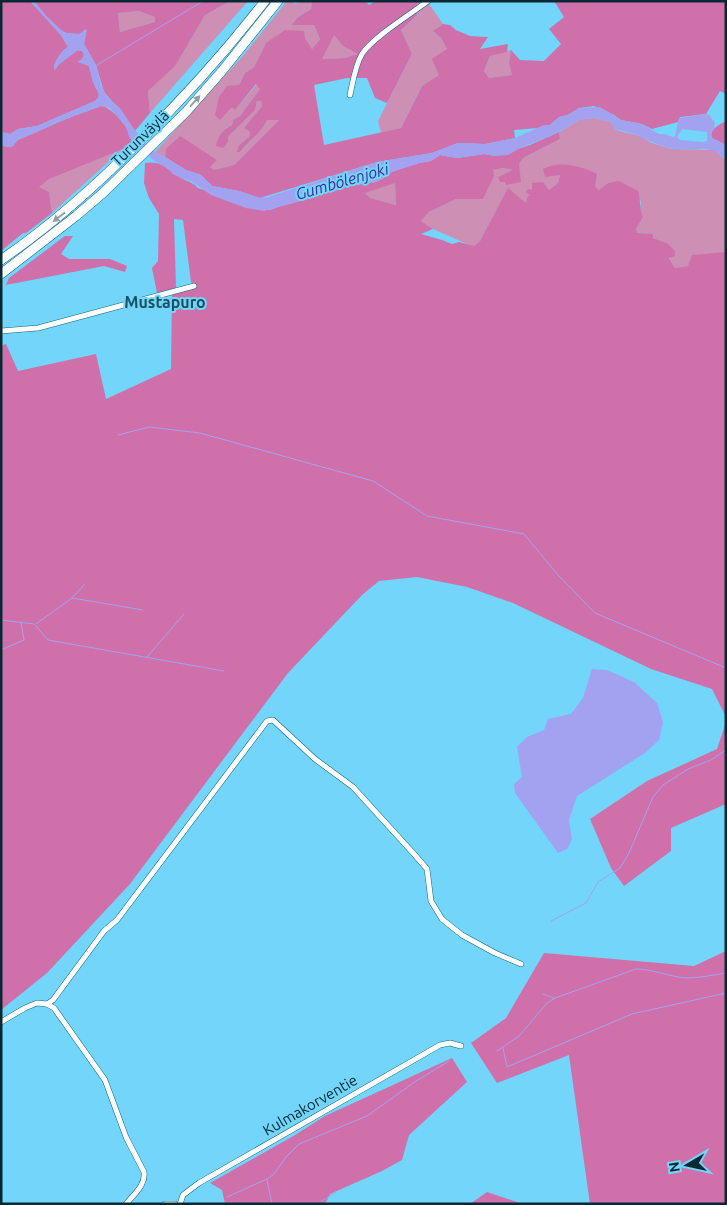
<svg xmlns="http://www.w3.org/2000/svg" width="727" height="1205" viewBox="0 0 727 1205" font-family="Ubuntu,sans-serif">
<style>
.green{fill:#cd8fb3}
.forest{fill:#d070ab;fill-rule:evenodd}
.water{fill:#a3a2f0;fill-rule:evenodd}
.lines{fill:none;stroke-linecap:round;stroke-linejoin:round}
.stream{stroke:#a3a2f0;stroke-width:1}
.minor-casing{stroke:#0c647d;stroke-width:6}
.motorway-casing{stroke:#0c647d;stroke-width:10}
.minor{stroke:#fff;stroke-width:5}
.motorway{stroke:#fff;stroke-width:9}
.oneway{fill:#909fa4}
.labels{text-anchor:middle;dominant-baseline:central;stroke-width:4;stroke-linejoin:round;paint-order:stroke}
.street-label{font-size:15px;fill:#082934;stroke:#72d5f9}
.water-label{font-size:16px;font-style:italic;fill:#412b9b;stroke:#72d5f9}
.neighbourhood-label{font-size:16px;font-weight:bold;fill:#1a5062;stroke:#72d5f9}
</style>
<rect width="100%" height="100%" fill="#72d5f9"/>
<!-- green -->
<g class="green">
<path d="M230,1h18l-98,112 -2,-22 27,-26 30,-50z"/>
<path d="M287,1h4l4,3 7,-3h10l-1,8 -14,9 -4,7h21l6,14 -8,10 -7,-11 -39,5 -12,24 -9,6 -6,12 -7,22 4,2 21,-25 3,5 -20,27 -7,4 -1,5 -6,3 -9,12 11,-3 27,-27 2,-9h4l1,5 -18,22 6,4 -1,5 -10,8 1,7c9,-11 22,-19 27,-32l13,-1 -46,46 -20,5 -4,-3 6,-7 -50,-11 -1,8 -10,-5 87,-95z"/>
<path d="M422,1h5l16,23 -10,7 8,7 6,11 -8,26 -17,11 -21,42 -20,5 -3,-12 34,-67 -11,-24 16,-15 -4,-8z"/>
<path d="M139,11l16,6v5l-35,10 -2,-19z"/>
<path d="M334,34l9,12 16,8 -14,4 -24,1z"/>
<path d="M511,50l-2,13 3,12 -23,3 -5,-7 6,-15z"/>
<path d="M594,118l17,4 5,8 23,6 13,7 20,6 42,1 12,10v92l-38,14 -13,2 -6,-11 -2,-14 -14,-5 -1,-4 -15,-1 -1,-4 7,-12 -3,-6 1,-10 -33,-18 -9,7 -4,-4 -35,-11 -2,8 -9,7h-17l-1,6 -5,7 -18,-14 -28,52 -6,6 -41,-18 -12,-8 8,-9 27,-13h27l9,-29 11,-2 11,2 -9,12 18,-24 37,-19 -1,-7 20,-12z"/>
<path d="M1,146l11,1 38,31 78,-31 -12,8 -64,58 -3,-21 -11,-5z"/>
<path d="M395,182l1,23 -27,-7 -5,-5z"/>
</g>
<!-- forest -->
<g class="forest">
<path d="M1,1h29l31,34 7,12c-5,2 -12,13 -14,19l1,3 4,-5 19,-14 4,1 2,4 -2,4 7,7 4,16 6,12 -1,4 -3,3 -58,25 -19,3 -8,5 -9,-2z"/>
<path d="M34,1h196l-25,14 -30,51 -27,25 2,22 -15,18 -10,-15 -21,-24 -8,-27 -12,-21 2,-15 -6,5 -16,-1 -18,-17zM139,11l16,6v5l-35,10 -2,-19z"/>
<path d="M312,1h54l3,4 7,-4h46l-8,6 3,8 -16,15 11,24 -25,49 -12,-5 -8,-20h-20l-33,7 10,60 77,-17 21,-42 17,-11 -7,-16 15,-10 -6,-11 -8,-7 10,-7 7,1 6,5 14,6 18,1 -8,12 28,-5 -1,8 -17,4 -6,15 5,7 23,-3 -3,-12 2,-13 9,10 24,1 17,-17 -12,-15 15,-12 -10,-16h172v93l-6,-3 -14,23 -26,3 -2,5 -26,7 -10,-5 -21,-4 -7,-5 -20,-9 -15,2 -11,7 -9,2 -9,8 -12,3 -24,2 1,8 -30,6 -27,-1 -26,10 -55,9 -117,36 -21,-7 -27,-5 -11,-11 -15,-5 -21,-13 1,-8 14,-13 37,24 -7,7 4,3 20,-5 45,-45h-12c-5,13 -19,21 -27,32h-3l2,-7 10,-8 1,-5 -6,-4 18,-22 -1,-5h-4l-2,9 -27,27v5l-5,6 -7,-2c1,-9 7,-17 16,-21l1,-5 7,-4 20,-27 -4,-5 -21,26 -3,-3 -12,13 -5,-5 4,-18 8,-11 12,-1 6,-12 9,-6 12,-24 19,-13 19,1 1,7 7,11 8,-10 -6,-14h-22l5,-7 14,-9zM334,35l9,11 15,8 -13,4 -23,1z"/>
<path d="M101,106c7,0 22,14 25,21 4,5 1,10 7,14l-5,6 -79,32 -10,8 10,5 3,21 -26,20h-3l-22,18v-105l11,1 6,-7 48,-21z"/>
<path d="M726,121v24l-14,-7c-3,-9 7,-13 14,-17z"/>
<path d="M559,132l1,7 -37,19 -4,6 2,18 -15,3 -1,-3h-5l-2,-5 15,-7 -10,-2 -10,2 1,6 -11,23h-27l-27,13 -8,9 12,8 -12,5 21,6 10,4 7,-2 15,4 6,-5 28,-53 18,15 2,-7h2l-4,-4 2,-3 4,1v-7l11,-1 6,8 9,-7 2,-8 -15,2 -2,-8c17,-9 38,-3 54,5l-2,12 4,4 9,-7 11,-2 19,10c3,9 1,18 5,26l-7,12 1,4 16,1v4l14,5 8,8v5l-6,2 6,10 13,-2 4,-11 34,-3v465l-14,-28 -61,-20 -138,-66 -46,-16 -50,-10 -38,4 -17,14 -74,78 -158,211 -83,89 -46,37v-664l5,-2 12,27 78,-17 10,45 65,-30 1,-77 22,-6 -3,-4 -8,-62 -9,-1 2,69 -19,5 -5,-25 6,-7 1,-47 -10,-16 -5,-15 1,-20c19,-3 21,7 36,15 7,4 12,4 17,10l72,22 8,-3 33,-9 15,-7h9l14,-5 27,-4 8,-4 7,-6 28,-9 12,-2 9,-6 17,3 27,-4 10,2 36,-11zM395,183l1,22 -26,-7 -5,-5z"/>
<path d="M65,236h8l-12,18 8,5h41l17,7 -2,6 -21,-6 -98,19 3,-7z"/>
<path d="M726,722v82l-55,24v23l-47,35 -13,-18 -21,-49 57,-38 70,-32z"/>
<path d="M726,951v253h-136l-21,-149 -72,28 -26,-40 35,-25 38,-65 150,13z"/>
<path d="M452,1058l15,24 -58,53 -7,25 -20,11 -52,23 -5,10h-100l-3,-14 -12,-7 85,-48 30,-19z"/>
<path d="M487,1192l36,12h-53z"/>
</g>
<!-- water -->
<g class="water">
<path d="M30,1h4c10,12 26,36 43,33 4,0 7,-3 10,-4l-3,14 12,21 5,20 6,12 13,11 13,20 19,22 34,20 15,5 11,11 27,5 21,7 8,-1 109,-35 55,-9 26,-10 27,1 30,-6 29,-13h6l9,-8 9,-2 11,-7 21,-1 21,13 21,4 17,10h5l9,3 2,-1 4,-18 27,-4 3,1 6,8 -1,7 -3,2 1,6 14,7v15c-20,-19 -30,-7 -52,-11 -21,-4 -39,-17 -60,-20l-3,-7 -17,-4 -15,2 -28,16 -29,11 -14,8 -14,1 -10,-2 -27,4 -17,-3 -9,6 -12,2 -27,9 -8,6 -8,4 -27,4 -14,5h-9l-15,7 -47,13 -18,-3 -35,-13 -20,-14 -8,-2 -10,-5 -4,-5 -16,-9 -17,-18 -6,-3 -4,-12 -16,-19 -9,-2 -35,13 -48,21 -6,7 -11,-1v-14l9,2 8,-5 19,-3 58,-25 3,-3 1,-4 -6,-12 -4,-16 -12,-4 5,-3 2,-4 -2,-4 -4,-1 -19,14 -4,6 -1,-2c0,-6 8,-18 14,-21l-7,-12zM682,129l25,3v9l-4,1 -23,-2 -3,-3z"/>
<path d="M592,669l15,1 27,12 23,21 6,19 -4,18 -14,13 -68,43 -8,24 3,20 -5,9 -9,4 -43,-60 -1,-9 8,-7 -5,-30 10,-10 17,-7 4,-11 23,-5 12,-16z"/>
</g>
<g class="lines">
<!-- stream -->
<g class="stream">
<path d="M294,3l2,1 3,-3"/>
<path d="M97,65l106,-64"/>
<path d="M118,435l31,-8 51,6 173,48 54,35 97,18 34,41 37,38 131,55"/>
<path d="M72,598l71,12"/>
<path d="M1,620l33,4"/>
<path d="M36,624l36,-26 13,-14"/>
<path d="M35,625l13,15 176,31"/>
<path d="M1,650l23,-10 -3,-18"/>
<path d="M147,657l37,-43"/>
<path d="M551,921l35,-18 12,-21 22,-14 9,-15 24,-56 10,-12 25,-16 23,-9 15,-10"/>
<path d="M543,994l11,4"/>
<path d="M503,1048l4,19 125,-53 94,-21"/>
<path d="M497,1051l22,-15 28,-33 8,-5 81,-29c17,0 33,8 51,9 12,0 26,-3 39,-5"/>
<path d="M267,1180l5,24"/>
<path d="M227,1197l40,-18 6,-4 13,-18 13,-13 68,-28 49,-35 33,-20"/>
<path d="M321,1204l1,-3 14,-9"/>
</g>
<!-- minor casing -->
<g class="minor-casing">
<g id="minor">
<path d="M350,95c3,-14 5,-29 12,-41 10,-16 50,-41 66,-53"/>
<path d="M1,331l37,-3 156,-42"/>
<path d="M47,1004l6,-4 51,-69 13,-11 150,-199 6,-1 42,39 38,28 61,67 13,15 4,32 11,18 20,16 33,18 26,11"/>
<path d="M1,1022l24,-14 12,-5 10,1 7,4 51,72 21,57 18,35c2,13 -10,22 -18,32"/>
<path d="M165,1204h10"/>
<path d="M180,1204l3,-9 16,-12 241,-138 10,-2 11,3"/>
</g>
</g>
<!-- motorway casing -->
<g class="motorway-casing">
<g id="motorway">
<path d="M1,260c51,-35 96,-75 139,-119 45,-44 86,-90 125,-140"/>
<path d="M1,274l75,-58 27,-23 83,-81 36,-41 56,-70"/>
</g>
</g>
<!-- minor -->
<use href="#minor" class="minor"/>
<!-- motorway -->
<use href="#motorway" class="motorway"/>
</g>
<!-- one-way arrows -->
<defs><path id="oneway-solid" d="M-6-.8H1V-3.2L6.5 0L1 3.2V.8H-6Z" transform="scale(1.25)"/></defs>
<g class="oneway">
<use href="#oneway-solid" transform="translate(195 101) rotate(-48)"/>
<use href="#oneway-solid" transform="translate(59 217) rotate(143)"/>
</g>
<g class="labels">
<!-- street labels -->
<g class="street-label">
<text transform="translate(140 138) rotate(-44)">Turunväylä</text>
<text transform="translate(310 1105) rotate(-30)">Kulmakorventie</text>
</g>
<!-- water labels -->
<g class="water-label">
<text transform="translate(342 181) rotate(-16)">Gumbölenjoki</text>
</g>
<!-- neighbourhood labels -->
<g class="neighbourhood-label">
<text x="165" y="302">Mustapuro</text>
</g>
</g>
<!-- border -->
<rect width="727" height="1205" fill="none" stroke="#082934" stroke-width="5"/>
<!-- north arrow -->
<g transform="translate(687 1165) rotate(261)" stroke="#72d5f9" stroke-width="4" paint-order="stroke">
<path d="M0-4L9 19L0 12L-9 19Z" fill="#082934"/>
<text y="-8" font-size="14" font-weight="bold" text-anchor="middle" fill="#082934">N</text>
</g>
</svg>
